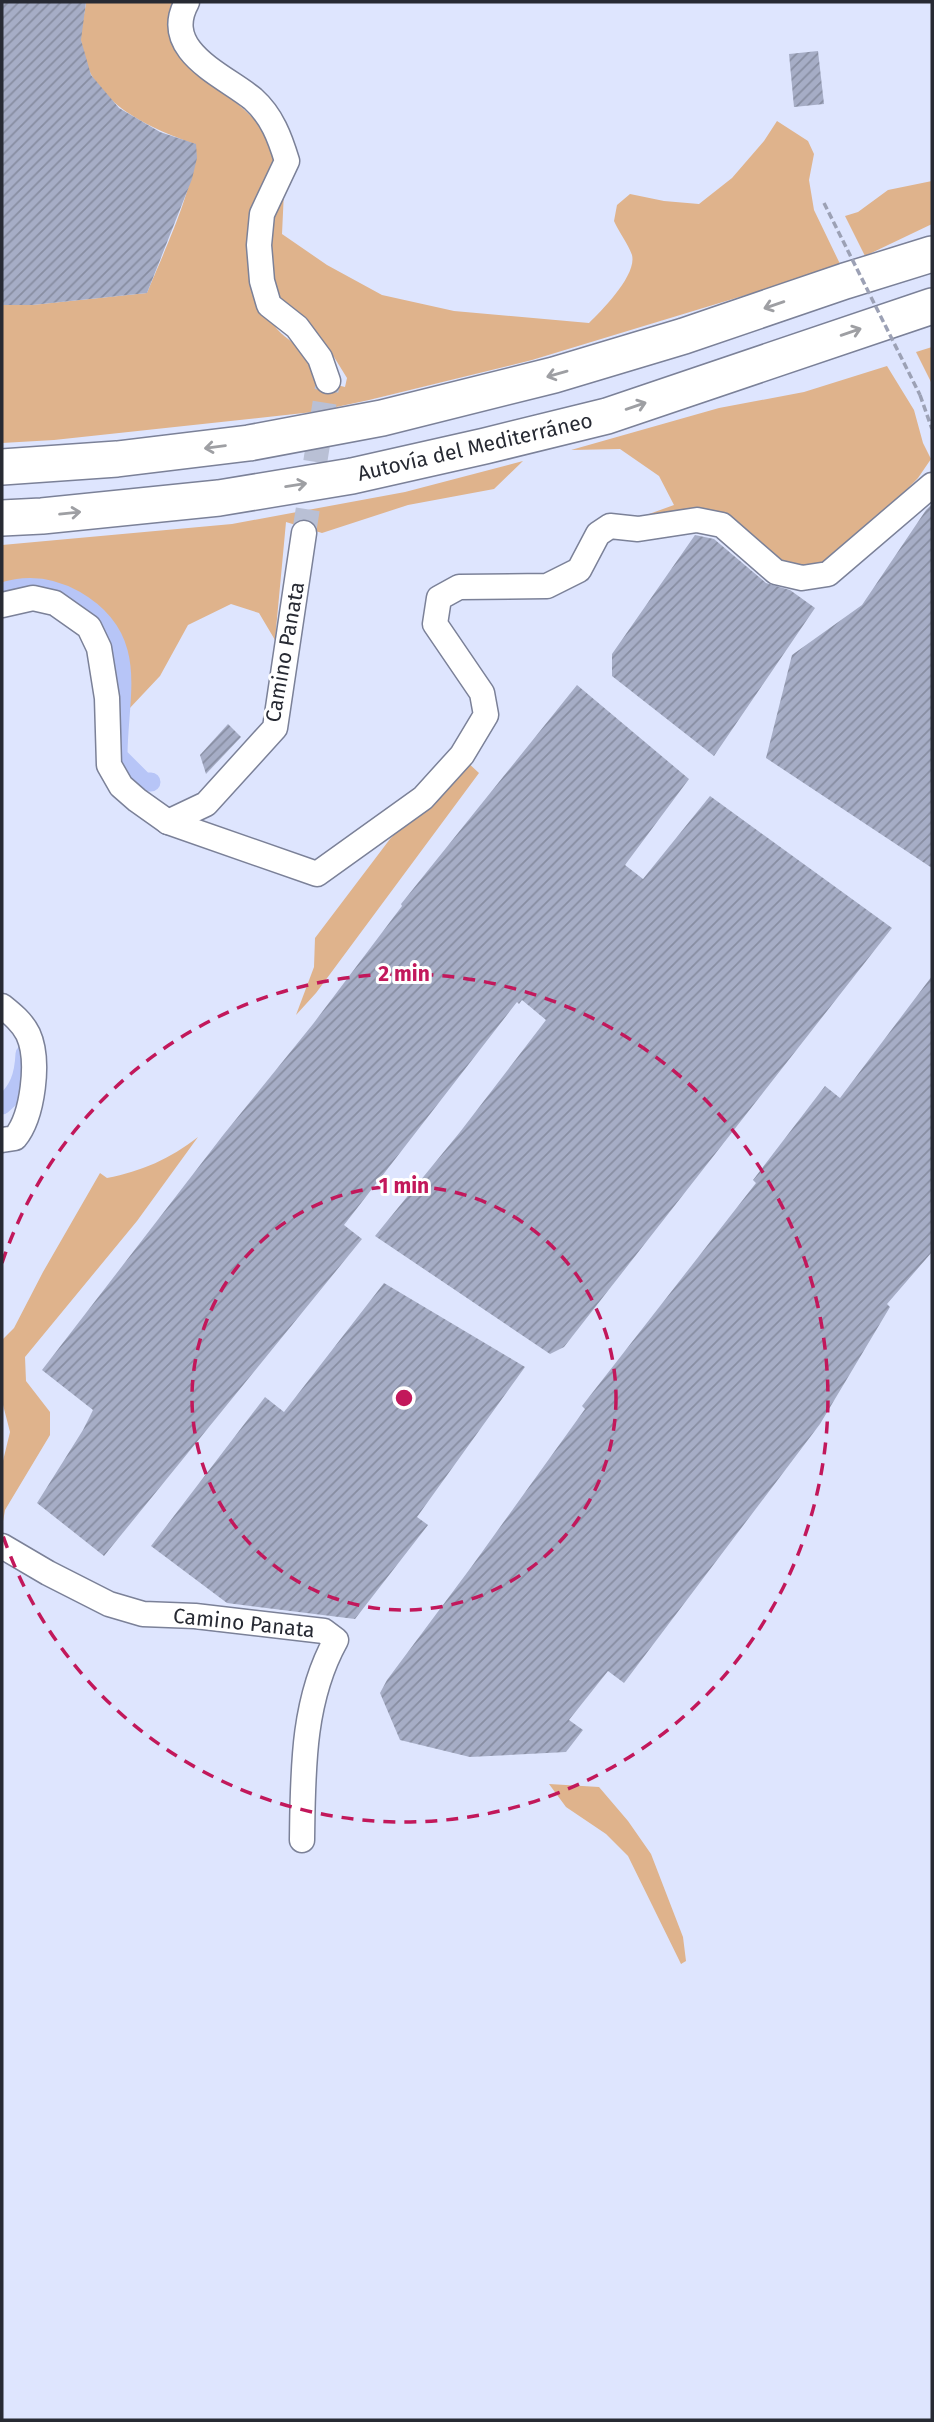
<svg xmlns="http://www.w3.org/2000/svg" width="934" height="2422" viewBox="0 0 934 2422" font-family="'Fira Sans',sans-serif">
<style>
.grass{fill:#dfb38c}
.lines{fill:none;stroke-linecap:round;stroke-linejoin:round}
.canal{stroke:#b7c5f7;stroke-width:19}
.building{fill:url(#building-hatch)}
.minor-tunnel{stroke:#b9c0d5;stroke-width:24;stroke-dasharray:24 12;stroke-linecap:butt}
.minor-casing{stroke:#7b8198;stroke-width:27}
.highway-casing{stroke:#7b8198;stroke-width:38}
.path{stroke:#9ca1b5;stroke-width:3.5;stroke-dasharray:7 3.5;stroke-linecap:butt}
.minor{stroke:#fff;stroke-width:24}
.highway{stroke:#fff;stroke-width:35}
.path-bridge{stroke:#9ca1b5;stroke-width:3.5;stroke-dasharray:7 3.5;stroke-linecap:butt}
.oneway{stroke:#9e9fa3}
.ring{fill:none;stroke:#c2185b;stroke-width:3.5;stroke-dasharray:12 9}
.labels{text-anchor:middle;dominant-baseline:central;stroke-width:6;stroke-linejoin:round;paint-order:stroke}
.street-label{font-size:21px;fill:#272a33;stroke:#fff}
.centre{fill:#c2185b;stroke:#fff;stroke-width:3.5}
.ring-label{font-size:21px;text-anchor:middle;font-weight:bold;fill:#c2185b;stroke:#fff;stroke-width:6;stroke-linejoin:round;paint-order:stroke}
</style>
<defs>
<pattern id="building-hatch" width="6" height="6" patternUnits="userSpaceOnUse" patternTransform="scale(1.75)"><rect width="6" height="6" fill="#a6adc6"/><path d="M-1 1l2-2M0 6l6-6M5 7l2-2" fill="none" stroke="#878da1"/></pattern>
</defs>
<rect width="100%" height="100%" fill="#dee5fe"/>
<!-- grass -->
<g class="grass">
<path d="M86,2h90c-26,67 77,90 97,146 8,20 -6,36 -15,54 -8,19 -12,60 -6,80 4,16 15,34 25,47 9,10 23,18 33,27l3,23 32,8 2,-9 -13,-21 -17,-15 -40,-48 -8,-27 1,-48 3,-15 11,-13 -2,43 45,31 55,30 72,16 135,12c13,-13 48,-48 43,-68 -4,-11 -13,-23 -18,-34l3,-16 13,-11 34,7 35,3 33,-26 32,-37 13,-20 31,20 6,13 -5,26 5,30 27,56 -309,94 -163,40 -56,12 -259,28 -52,3v-138h30l115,-12c15,-37 51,-112 48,-149 -49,-17 -109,-44 -114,-104 -1,-12 4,-26 5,-38z"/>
<path d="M932,181v43l-67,32 -20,-40 13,-4 30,-22z"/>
<path d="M932,347v37l-16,-32z"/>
<path d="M887,366l27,44 9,33 8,16 -13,19 -29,30 -62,54 -12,6 -32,-5 -34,-23 -111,-22 36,-13 -15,-29 -39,-27 -49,1 148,-42 85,-16z"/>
<path d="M523,461l-29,28 -86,16 -86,28 -36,-11 -11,118 -16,-27 -28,-9 -43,21 -28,51 -32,34 -11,16c1,-27 6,-61 -6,-85 -5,-10 -14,-19 -21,-28l-88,-15v-53l230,-21 173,-32z"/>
<path d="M466,761l13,12 -163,220 -20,22 18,-48 1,-29 75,-99z"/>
<path d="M198,1137l-61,84 -112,136 1,24 24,31v23l-45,75 -3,17v-62l8,-33 -8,-31v-61l12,-12 29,-56 57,-99 7,5c35,-7 63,-19 91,-41z"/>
<path d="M549,1784l50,3 29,34 23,33 32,83 3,24 -5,3 -53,-108 -22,-22 -40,-27z"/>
</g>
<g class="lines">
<!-- canal -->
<g class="canal">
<path d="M2,592c25,-8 50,-5 73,8 66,38 43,94 43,156l26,26h7"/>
<path d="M2,1105c17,-14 22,-29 23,-51"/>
</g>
</g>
<!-- building -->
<g class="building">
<path d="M2,2h84l-5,38 10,35 28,33 41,24 36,12 1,14 -5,21 -45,114 -115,12h-30z"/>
<path d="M818,51l6,53 -30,3 -5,-53z"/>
<path d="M932,504v364l-166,-110 26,-103 70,-50 64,-95z"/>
<path d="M695,535l19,4 52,44 24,7 25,18 -101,148 -102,-80v-22z"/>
<path d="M577,685l112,94 -64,86 18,14 67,-83 182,132 -328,419 -14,7 -175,-118 85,-104 86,-112 -24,-20 -3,4 -2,-2 -173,223 18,14 -258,317 -67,-53 46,-73 10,-20 -51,-40 182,-236 89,-110 89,-118 -1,-2z"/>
<path d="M228,724l13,13 -35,37 -6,-19z"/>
<path d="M932,976v276l-45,52 3,3 -70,117 -196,259 -16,-12 -39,49 14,10 -17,22 -96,5 -70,-17 -20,-47 7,-13 85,-114 113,-157 -3,-3 174,-223 -3,-3 72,-94 15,12z"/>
<path d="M384,1283l141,84 -108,150 11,8 -73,94 -128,-16 -76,-57 114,-149 19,15z"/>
</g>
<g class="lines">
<!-- minor-tunnel -->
<path class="minor-tunnel" d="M304,533l24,-152"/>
<!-- minor casing -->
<g class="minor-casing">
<g id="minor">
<path d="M187,2c-27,49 37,73 66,97 19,17 27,39 34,62l-25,53 -3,31 3,36 7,24 28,22 23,31 8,23"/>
<path d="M2,605l31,-7 22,5 34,24 10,21 8,50 2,67 12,21 16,14 31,22 149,52 106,-76 39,-43 24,-40 -4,-22 -47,-69 4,-26 20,-11 88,-1 32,-16 19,-36 12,-8 28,3 59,-9 25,5 54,47 26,6 26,-4 104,-89"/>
<path d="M168,822l38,-18 69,-76 29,-195"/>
<path d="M2,1006c10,8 20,16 26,28 12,26 5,82 -13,104l-13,2"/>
<path d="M2,1546l46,27 61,31 34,10 52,2 129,15 12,9c-34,61 -33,132 -34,200"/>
</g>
</g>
<!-- highway casing -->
<g class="highway-casing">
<g id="highway">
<path d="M2,467l115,-8 132,-16 133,-25 172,-43 130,-39 161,-55 87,-27"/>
<path d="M2,518l40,-2 177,-18 133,-22 133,-30 122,-30 325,-110"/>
</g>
</g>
<!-- path -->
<path class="path" d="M920,395l12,34"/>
<!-- minor -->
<use href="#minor" class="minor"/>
<!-- highway -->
<use href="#highway" class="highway"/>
<!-- path-bridge -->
<path class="path-bridge" d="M824,203l96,192"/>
</g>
<!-- one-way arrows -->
<defs><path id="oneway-shaft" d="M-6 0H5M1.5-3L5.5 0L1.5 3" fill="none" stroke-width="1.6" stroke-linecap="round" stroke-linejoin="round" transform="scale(1.75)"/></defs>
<g class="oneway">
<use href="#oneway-shaft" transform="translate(774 305) rotate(161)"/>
<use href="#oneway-shaft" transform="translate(851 332) rotate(-19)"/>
<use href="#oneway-shaft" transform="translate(557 374) rotate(164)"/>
<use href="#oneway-shaft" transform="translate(636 406) rotate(-19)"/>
<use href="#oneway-shaft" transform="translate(215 447) rotate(173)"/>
<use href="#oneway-shaft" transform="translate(296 485) rotate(-9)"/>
<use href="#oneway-shaft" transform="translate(70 513) rotate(-6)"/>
</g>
<!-- distance rings -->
<g class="ring">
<circle cx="404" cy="1398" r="212"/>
<path d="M2 1263A424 424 0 1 1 2 1533"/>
</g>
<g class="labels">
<!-- street labels -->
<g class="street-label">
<text transform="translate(475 447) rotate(-13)">Autovía del Mediterráneo</text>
<text transform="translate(285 652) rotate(-80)">Camino Panata</text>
<text transform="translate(244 1623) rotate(6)">Camino Panata</text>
</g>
</g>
<circle cx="404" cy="1398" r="10" class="centre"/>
<g class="ring-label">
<text x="404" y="981">2 min</text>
<text x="404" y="1193">1 min</text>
</g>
<!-- border -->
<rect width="934" height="2422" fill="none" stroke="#272a33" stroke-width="7"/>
</svg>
